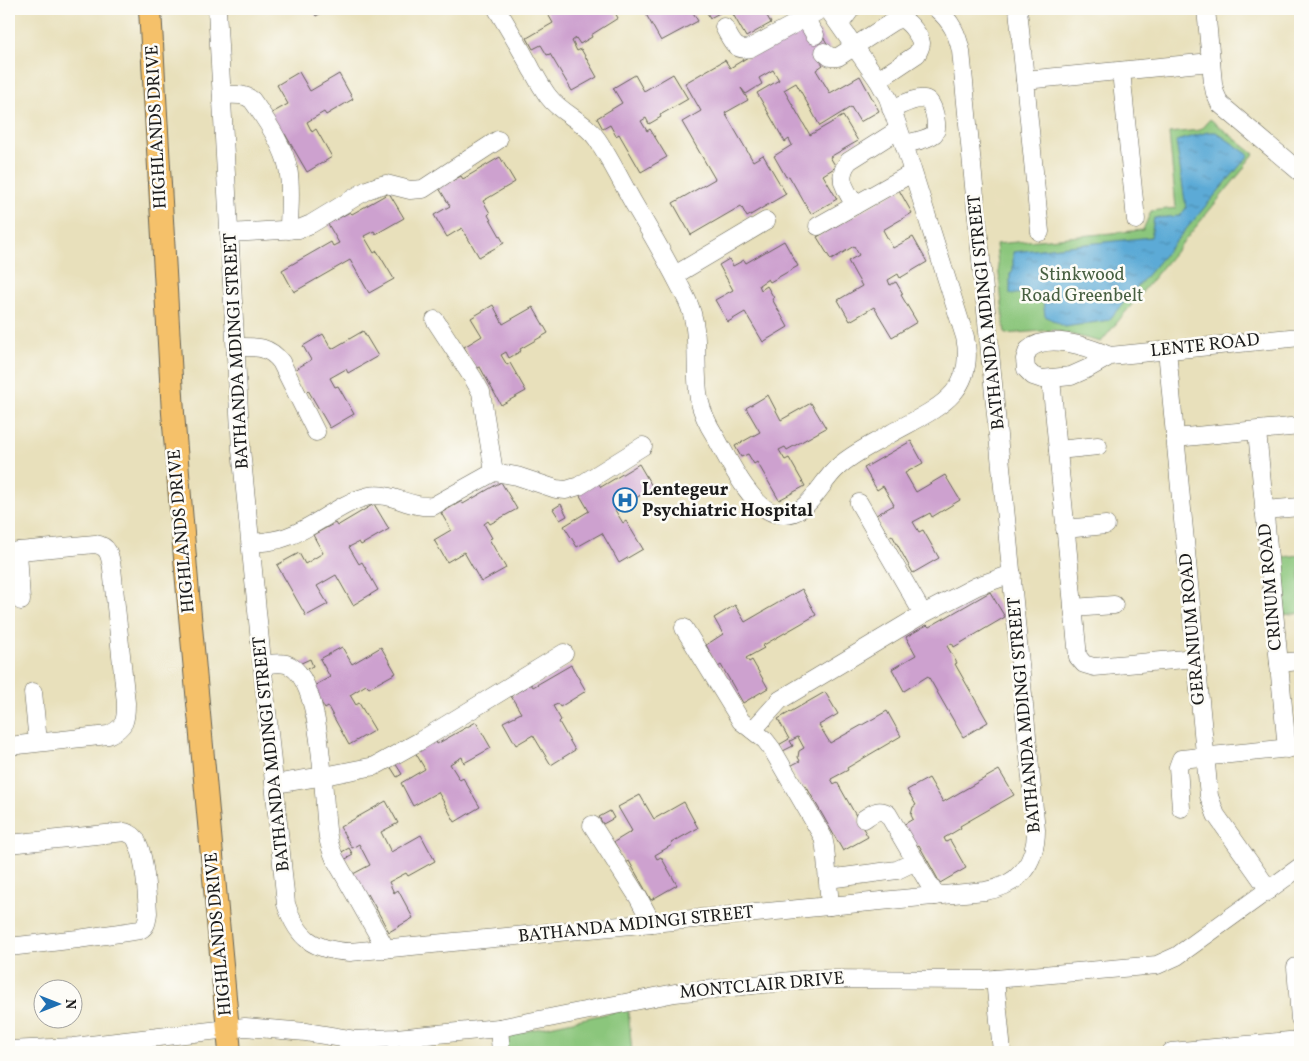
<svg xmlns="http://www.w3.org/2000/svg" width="1309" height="1061" viewBox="0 0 1309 1061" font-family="Vollkorn,serif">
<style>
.green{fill:#8bc67c;stroke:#54714c}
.water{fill:url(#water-ripples);stroke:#3c6379}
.building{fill:#cda1cf}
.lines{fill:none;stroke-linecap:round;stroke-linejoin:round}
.minor-casing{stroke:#636154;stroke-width:19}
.major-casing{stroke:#636154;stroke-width:24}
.minor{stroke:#fff;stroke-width:18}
.major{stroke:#f5c16b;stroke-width:22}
.labels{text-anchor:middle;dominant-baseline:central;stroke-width:5;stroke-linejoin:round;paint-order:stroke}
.street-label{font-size:18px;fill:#1c1c1c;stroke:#fdfcf7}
.park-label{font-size:18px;fill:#486042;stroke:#fdfcf7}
.poi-label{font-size:18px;font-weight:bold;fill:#1c1c1c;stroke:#fdfcf7;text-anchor:start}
</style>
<defs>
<pattern id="water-ripples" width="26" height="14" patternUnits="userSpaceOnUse" patternTransform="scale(1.25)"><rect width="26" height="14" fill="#5caad6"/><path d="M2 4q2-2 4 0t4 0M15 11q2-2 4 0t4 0" fill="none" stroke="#4b8aad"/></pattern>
</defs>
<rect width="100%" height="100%" fill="#fdfcf7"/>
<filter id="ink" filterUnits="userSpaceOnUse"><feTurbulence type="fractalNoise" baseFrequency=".02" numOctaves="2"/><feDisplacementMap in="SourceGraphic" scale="10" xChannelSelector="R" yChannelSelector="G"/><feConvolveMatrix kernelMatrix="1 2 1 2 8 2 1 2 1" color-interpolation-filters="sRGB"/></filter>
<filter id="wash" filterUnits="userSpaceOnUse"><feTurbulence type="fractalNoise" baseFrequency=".0096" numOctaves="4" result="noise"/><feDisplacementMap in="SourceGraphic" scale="20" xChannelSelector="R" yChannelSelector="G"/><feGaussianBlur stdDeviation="1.12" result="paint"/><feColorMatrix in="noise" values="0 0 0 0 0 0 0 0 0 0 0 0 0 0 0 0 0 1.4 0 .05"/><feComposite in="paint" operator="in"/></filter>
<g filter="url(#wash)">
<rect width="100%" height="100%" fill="#e8e0bb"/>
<!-- green -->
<g class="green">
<path d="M1210,119l44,35 -9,11 1,1 -145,176 -48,-12 -48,4 -9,-90 147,-14 8,-19 25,-3 -7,-75 31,-3z"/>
<path d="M1300,555v58l-18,2 -6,-57z"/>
<path d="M628,1009l4,43h-125l1,-12 5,-6z"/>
</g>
<!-- water -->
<path class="water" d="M1208,132h8l33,23 -140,165 -44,7 -20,-11 -3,-23 -32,1v-20l3,-4v-18l138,-15 3,-19 26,-2 6,-8 -10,-67z"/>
<g id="blocks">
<!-- building -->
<g class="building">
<path d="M312,9h17l-13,7z"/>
<path d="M545,9h29l1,1 2,-1h36l5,9 -27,17 1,2 -12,7 -4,-6 -4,3 5,10 4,-2 16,28 -25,14 -22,-37 -3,1 -6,-10 -8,4 -6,-11 26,-15z"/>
<path d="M643,9h48l7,12 -37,20z"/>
<path d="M705,9h22l-17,9z"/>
<path d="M730,9h33l8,14 -25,14z"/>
<path d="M801,25l19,7 10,16 -13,8 6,9 -7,5 14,23 30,-17 19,35 -19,11 -9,-15 -31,19 -24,-43 -12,7 26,45 33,-19 15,25 -28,16 6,10 -13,8 14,24 -26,15 -22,-38 -3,1 -12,-21 18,-11 -3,-6 -4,3 -28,-49 22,-13 -6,-10 -14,8 3,6 -16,10 -5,-6 7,12 -23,13 28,48 10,-6 23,39 -39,23 -6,-11 -50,29 -18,-32 42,-24 -33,-57 19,-11 -16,-28 40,-23 5,8z"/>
<path d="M299,72l11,19 29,-17 14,25 -27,16 -2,-3 -17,10 5,10 4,-3 16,28 -25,15 -22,-38 -3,2 -12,-22 18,-10 -11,-19z"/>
<path d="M673,74l15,25 -28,16 1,2 -12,7 -3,-6 -5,3 6,10 3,-2 17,28 -26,15 -22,-38 -3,2 -6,-11 -7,4 -6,-11 25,-15 -9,-15 22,-13 9,16z"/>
<path d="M500,157l15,25 -32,19 7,12 -2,2 16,28 -25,14 -17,-29 -15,9 -13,-22 16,-9 -11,-18 22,-12 2,3z"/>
<path d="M899,190l13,23 -29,17 10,18 20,-11 14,25 -27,16 -2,-4 -10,6 2,5 6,-3 7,12 -2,1 16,27 -25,15 -18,-30 -24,14 -12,-21 24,-14 -14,-25 11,-6 -5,-9 -23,14 -14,-23z"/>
<path d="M389,193l15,25 -28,16 -2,-3 -10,5 10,17 3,-2 17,28 -25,14 -19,-33 -56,32 -12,-22 49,-28 2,4 6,-3 -11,-19 22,-12 2,2z"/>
<path d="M784,241l14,25 -28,16 -2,-3 -9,6 2,5 6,-4 7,12 -2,1 16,28 -25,15 -18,-30 -17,10 -13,-22 18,-10 -14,-25 10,-6 4,7 11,-6 2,3z"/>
<path d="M493,305l10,19 30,-17 15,26 -28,16 1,2 -12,7 -3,-6 -5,3 6,10 3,-2 16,28 -25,14 -21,-38 -4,2 -12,-22 18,-11 -11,-18z"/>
<path d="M363,331l15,25 -30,17 -2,-4 -16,9 5,9 3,-1 16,28 -24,14 -22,-38 -2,2 -12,-22 17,-10 -8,-14 20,-12 9,15z"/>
<path d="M768,395l13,25 30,-17 15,25 -39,22 -2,-3 -6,3 6,10 4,-2 16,28 -26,14 -22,-38 -3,2 -6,-10 -7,3 -6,-11 25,-14 -14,-24z"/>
<path d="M911,441l12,22 -18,10 11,19 29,-17 15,25 -28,17 -2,-4 -17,9 6,10 4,-2 16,28 -26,15 -21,-38 -3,2 -13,-22 18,-10 -11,-19 -6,4 -13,-22z"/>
<path d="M639,464l14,24 -38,22 8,13 3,-2 17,28 -24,14 -17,-30 -25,14 -13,-21 25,-15 -11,-19 19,-11 4,6z"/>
<path d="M501,482l16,27 -27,15 -2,-3 -4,3 8,14 -3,1 17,29 -25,14 -17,-30 -17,10 -13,-22 17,-10 -10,-17 21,-12 1,3z"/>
<path d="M374,504l15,25 -28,16 -2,-3 -10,5 10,17 3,-2 16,28 -25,15 -17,-30 -19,11 11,18 -22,12 -29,-51 22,-12 6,11 18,-11 -10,-18 22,-12 2,3z"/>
<path d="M561,504l6,12 -7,4 -7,-11z"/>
<path d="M802,589l14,26 -54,31 2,2 -18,10 3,4 3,-2 16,28 -25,15 -22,-38 -3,2 -12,-22 17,-11 -9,-16 21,-13 10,17z"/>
<path d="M990,592l15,25 -51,30 -2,-4 -5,3 10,17 -2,1 33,58 -25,15 -35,-61 -24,15 -12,-22 24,-14 -10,-18 21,-12 2,2z"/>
<path d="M342,647l10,17 29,-17 15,26 -27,15 -3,-3 -16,10 6,10 3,-2 16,27 -26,15 -21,-38 -3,2 -13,-22 18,-10 -10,-18z"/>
<path d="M310,659l3,7 -11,5 -3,-7z"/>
<path d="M571,665l15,26 -26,16 -2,-3 -5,2 8,14 -2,2 16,28 -24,15 -18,-30 -17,10 -13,-23 18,-9 -10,-17 20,-12 2,3z"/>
<path d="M825,692l13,22 -19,11 11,18 57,-32 14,25 -54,32 1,2 -17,9 3,5 3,-2 31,55 -25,14 -37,-65 -4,2 -12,-22 10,-5 -2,-4 1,-6 5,-3 -6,-11 -8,4 3,5 -12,6 -4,-6 12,-7 -11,-20z"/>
<path d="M476,722l15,26 -27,15 -2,-6 -12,7 10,16 3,-2 17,29 -25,15 -17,-30 -25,14 -12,-23 24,-14 -10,-17 21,-11 1,3z"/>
<path d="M395,763l7,11 -5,3 -7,-11z"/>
<path d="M999,770l15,25 -54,31 1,2 -17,10 2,4 4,-2 16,28 -26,15 -21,-38 -4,2 -12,-22 10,-6 -2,-4 2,-8 3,-2 -9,-15 22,-12 14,24z"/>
<path d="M640,795l14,24 30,-17 14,26 -27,15 1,2 -17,10 2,4 4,-2 16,28 -26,15 -22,-39 -3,2 -12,-21 18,-11 -14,-24z"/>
<path d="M386,801l12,22 -17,9 10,20 30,-17 14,26 -27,15 -2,-3 -17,9 5,11 4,-3 15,28 -24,14 -21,-38 -3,2 -12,-22 17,-9 -11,-21 -7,4 -12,-21z"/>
<path d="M610,811l4,7 -11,6 -4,-7z"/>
<path d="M349,848l4,7 -11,6 -4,-7z"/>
</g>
</g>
</g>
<g filter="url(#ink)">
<use href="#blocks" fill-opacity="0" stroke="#636154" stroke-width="1"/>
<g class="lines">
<!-- minor casing -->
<g class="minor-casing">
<g id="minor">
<path d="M217,9l24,440 45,455c12,35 27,46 64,48l635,-61c33,-5 51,-27 51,-61l-75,-779c-4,-18 -10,-30 -24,-42"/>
<path d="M497,9c12,20 24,40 35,61 5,8 10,18 16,26 13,18 37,25 49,43 14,21 25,44 37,65 19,32 37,63 53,96 15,31 6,67 12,99 3,13 9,26 16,37 12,21 36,72 60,77 33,8 43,-29 63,-46 15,-14 34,-22 52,-33 42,-24 87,-38 75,-97l-61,-193 -16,-46 -10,-18 -50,-71"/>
<path d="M1018,9l22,223"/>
<path d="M1206,9l7,74 2,10 5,11 80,68"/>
<path d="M805,18l10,17"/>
<path d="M840,24l11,-15"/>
<path d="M724,27c7,12 10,25 26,21l72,-39"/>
<path d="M824,52l6,5h8l54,-35c4,-2 8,-4 12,-2 6,3 16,16 17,23 0,4 -2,7 -4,11l-39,26"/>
<path d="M1121,71l15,149"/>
<path d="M1025,80l186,-18"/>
<path d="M222,95c11,0 21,-2 30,5 13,18 32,46 36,68 4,20 1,41 1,62"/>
<path d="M891,109c9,-3 24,-12 34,-10 9,2 14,29 9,35 -7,6 -22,8 -30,10"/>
<path d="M855,205c-9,-15 -20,-28 -6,-44l49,-31"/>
<path d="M818,226l94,-53"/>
<path d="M229,233l70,-4 12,-5 56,-34 11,-4 8,-2 24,6 13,-1 75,-49"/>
<path d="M675,275l91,-54"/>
<path d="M435,320l38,58 8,14 13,80"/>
<path d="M236,347c19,0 32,-2 45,15l35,70"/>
<path d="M1167,350l42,446 7,19 53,75"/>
<path d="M1110,356c-21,-9 -63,-24 -82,-6l-3,9 1,10 7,7 9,3 29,-3 18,-8 21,-12 190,-19"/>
<path d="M1051,379l27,278 6,7 10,3 102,-9"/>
<path d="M1257,431l30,318"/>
<path d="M1175,438l125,-12"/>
<path d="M1058,450l40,-4"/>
<path d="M859,503l64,111"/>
<path d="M1264,510l36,-3"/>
<path d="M1065,529l41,-4"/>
<path d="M251,543c13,-1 26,-2 38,-7 28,-10 50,-33 80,-40 21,-5 42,13 64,10l61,-34 23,4 39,13 10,1 13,-4 64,-40"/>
<path d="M18,551l3,50"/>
<path d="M9,552l86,-8c14,2 15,12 17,24l14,135c0,17 0,24 -18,32l-99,11"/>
<path d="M1073,608l41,-3"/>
<path d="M684,628l57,93 24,19 7,9 51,88 2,10 5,59"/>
<path d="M1279,663l21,-2"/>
<path d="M263,665c7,-1 16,-3 23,-1 39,12 36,139 42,173 1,7 4,15 7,22l51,90"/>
<path d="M33,692l5,50"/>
<path d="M753,730l27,-30 143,-86 54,-28 35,-12"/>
<path d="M275,784l49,-8 51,-10 45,-25 144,-88"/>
<path d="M1181,808l-3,-41 3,-8 119,-12"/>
<path d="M864,819c9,-6 14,-11 24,-5l48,82"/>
<path d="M592,825l46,72 14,26"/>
<path d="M9,844l116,-12c6,2 10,4 12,10 8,14 10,53 11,71 -1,8 -1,13 -8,17l-62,9 -69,8"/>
<path d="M828,879l69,-9 19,-9"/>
<path d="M1296,967l4,52"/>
<path d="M995,979l7,73"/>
<path d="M499,1028l2,24"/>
<path d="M9,1050l64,-3 172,-20 61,5 49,8 41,-2 103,-10 176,-35 136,-14 172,1 174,-15 20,-9 123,-89"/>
<path d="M1171,1052l129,-12"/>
</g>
</g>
<!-- major casing -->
<g class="major-casing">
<path id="major" d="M150,9l23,404 15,181 42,458"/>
</g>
<!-- minor -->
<use href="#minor" class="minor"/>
<!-- major -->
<use href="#major" class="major"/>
</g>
</g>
<!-- icons -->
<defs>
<g id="hospital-ring" transform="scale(1.25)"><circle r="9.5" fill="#fdfcf7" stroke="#1f6fb2" stroke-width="1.5"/><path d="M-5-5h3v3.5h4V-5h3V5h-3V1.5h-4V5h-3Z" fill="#1f6fb2"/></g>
</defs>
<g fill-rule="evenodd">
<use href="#hospital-ring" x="625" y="500"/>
</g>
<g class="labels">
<!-- street labels -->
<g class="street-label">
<text transform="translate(157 127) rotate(-93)">HIGHLANDS DRIVE</text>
<text transform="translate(987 312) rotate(-96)">BATHANDA MDINGI STREET</text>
<text transform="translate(1205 346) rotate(-6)">LENTE ROAD</text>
<text transform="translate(237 351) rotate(-93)">BATHANDA MDINGI STREET</text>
<text transform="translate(182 531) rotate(-95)">HIGHLANDS DRIVE</text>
<text transform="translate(1271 587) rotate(-95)">CRINUM ROAD</text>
<text transform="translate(1193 629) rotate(-95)">GERANIUM ROAD</text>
<text transform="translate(1025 715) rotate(-95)">BATHANDA MDINGI STREET</text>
<text transform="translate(272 754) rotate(-96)">BATHANDA MDINGI STREET</text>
<text transform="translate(636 925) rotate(-6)">BATHANDA MDINGI STREET</text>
<text transform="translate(219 934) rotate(-95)">HIGHLANDS DRIVE</text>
<text transform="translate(762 986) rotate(-5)">MONTCLAIR DRIVE</text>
</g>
<!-- park labels -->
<g class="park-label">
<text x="1082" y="275">Stinkwood<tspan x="1082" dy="21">Road Greenbelt</tspan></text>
</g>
<!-- poi labels -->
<g class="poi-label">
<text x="642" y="490">Lentegeur<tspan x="642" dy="21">Psychiatric Hospital</tspan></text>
</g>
</g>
<!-- margin -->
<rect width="1309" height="1061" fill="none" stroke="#fdfcf7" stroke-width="30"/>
<!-- north arrow -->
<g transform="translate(58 1004) rotate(90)"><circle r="24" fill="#fdfcf7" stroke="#a3a29f"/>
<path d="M0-4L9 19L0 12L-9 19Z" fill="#1f6fb2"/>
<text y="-8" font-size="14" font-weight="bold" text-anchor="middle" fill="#1c1c1c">N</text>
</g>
</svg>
